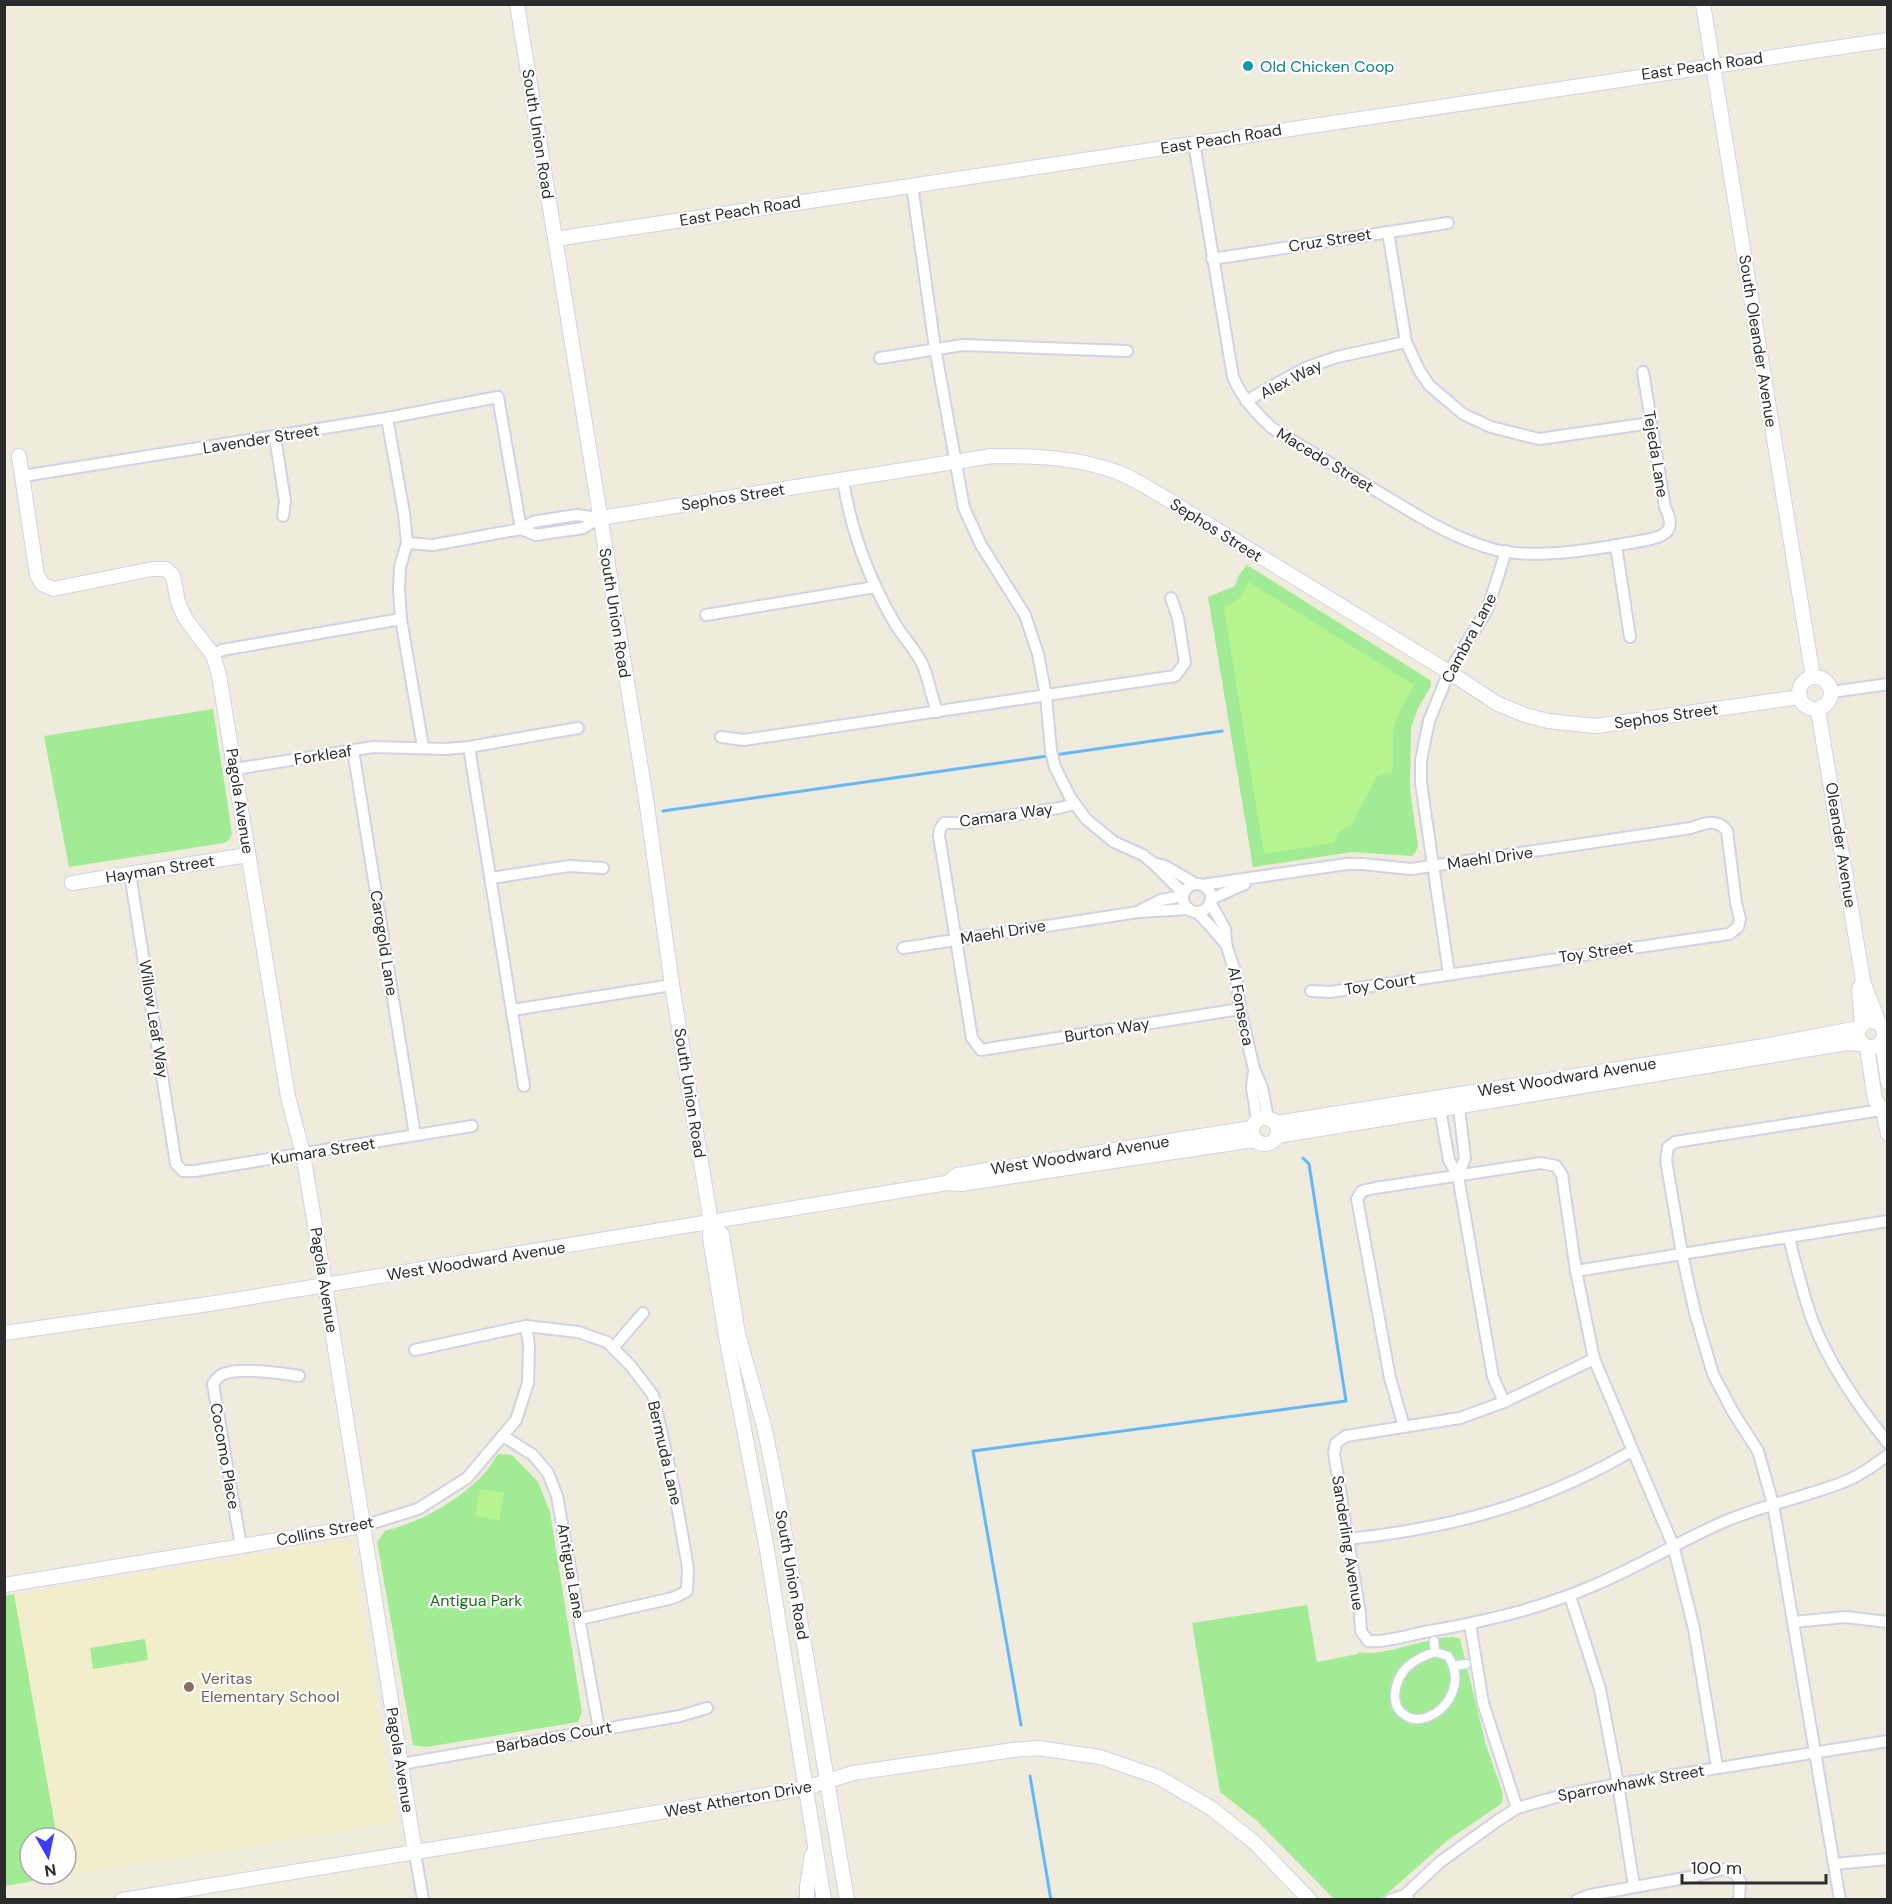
<svg xmlns="http://www.w3.org/2000/svg" width="1892" height="1904" viewBox="0 0 1892 1904" font-family="'DM Sans',sans-serif">
<style>
.education{fill:#f2edcb;fill-rule:evenodd}
.green{fill:#a1eb94}
.pitch{fill:#b6f48f}
.lines{fill:none;stroke-linecap:round;stroke-linejoin:round}
.stream{stroke:#65b7fc;stroke-width:3}
.pedestrian-casing{stroke:#d2d2e6;stroke-width:11}
.minor-casing{stroke:#d2d2e6;stroke-width:14}
.tertiary-casing{stroke:#d2d2e6;stroke-width:16}
.pedestrian{stroke:#fff;stroke-width:8}
.minor{stroke:#fff;stroke-width:10}
.tertiary{stroke:#fff;stroke-width:14}
.culture-dot{fill:#0f9aa8;stroke:#fff;stroke-width:2}
.education-dot{fill:#8d6e63;stroke:#fff;stroke-width:2}
.labels{text-anchor:middle;dominant-baseline:central;stroke-width:4.5;stroke-linejoin:round;paint-order:stroke}
.culture-label{font-size:16px;fill:#0d838f;stroke:#fff;text-anchor:start}
.street-label{font-size:16px;fill:#2c2c2c;stroke:#fff}
.park-label{font-size:16px;fill:#147312;stroke:#fff}
.education-label{font-size:16px;fill:#785e54;stroke:#fff;text-anchor:start}
</style>
<rect width="100%" height="100%" fill="#efebdd"/>
<!-- education -->
<path class="education" d="M350,1540l46,282 -391,64v-290zM30,1838h36v36h-36z"/>
<!-- green -->
<g class="green">
<path d="M1247,565l183,115 1,6 -13,22 -7,20 -1,62 8,55 -2,7 -4,4 -60,-4 -99,15 -45,-270 27,-11 4,-11z"/>
<path d="M213,709l19,124 -2,6 -6,4 -155,24 -25,-131z"/>
<path d="M498,1454l14,1 26,27 12,30 32,200 -4,10 -152,25 -13,-2 -36,-203 8,-11c35,-9 70,-28 96,-54 7,-6 11,-15 17,-23z"/>
<path d="M14,1594l43,244h-27v36h33v2l-58,10 -1,-290z"/>
<path d="M1307,1605l10,57 41,-8v-2c26,7 84,-22 102,-13l26,106 17,49 -1,9 -4,3 -50,34 -67,59h-47l-78,-79 -36,-28 -28,-169z"/>
<path d="M145,1639l3,21 -55,9 -3,-21z"/>
</g>
<!-- pitch -->
<g class="pitch">
<path d="M1249,582l165,103c-8,15 -19,32 -21,49 -1,13 1,26 -1,39l-15,3 -25,48 -14,9 -4,10 -70,11 -40,-246 16,-10z"/>
<path d="M480,1489l24,4 -5,27 -24,-4z"/>
</g>
<g class="lines">
<!-- stream -->
<g class="stream">
<path d="M663,811l559,-80"/>
<path d="M1021,1725l-48,-274 373,-50 -37,-237 -6,-6"/>
<path d="M1030,1776l21,124"/>
</g>
<!-- pedestrian casing -->
<g class="pedestrian-casing">
<g id="pedestrian">
<path d="M1434,1641l1,11c-10,3 -20,8 -28,15 -11,11 -18,35 -5,46 16,14 38,1 47,-14 9,-15 8,-29 -1,-43l-13,-4"/>
<path d="M1454,1666l12,-2"/>
</g>
</g>
<!-- minor casing -->
<g class="minor-casing">
<g id="minor">
<path d="M1194,143l39,234c9,21 23,36 39,51 39,24 78,47 118,71 33,20 67,41 106,51 42,10 107,-2 150,-10 22,-4 30,-11 19,-33l-22,-135"/>
<path d="M912,185l23,163 29,160 17,37 44,70 13,39 8,42 5,55 4,16 15,30 16,22 28,23 29,13 10,8 30,30"/>
<path d="M1388,232l18,110 13,28 10,15 34,29 28,13 48,12 112,-16"/>
<path d="M1212,259l236,-36"/>
<path d="M880,358l83,-13 164,6"/>
<path d="M1246,401l59,-33 32,-11 69,-15"/>
<path d="M387,418l17,95 3,30 -7,24 -1,23 2,29 22,128"/>
<path d="M275,437l10,64 -2,15"/>
<path d="M23,476l364,-58 111,-21 23,132"/>
<path d="M843,480c8,51 25,97 51,142 9,16 23,28 30,46 5,14 8,30 13,44"/>
<path d="M521,529l15,6 47,-7 16,-10"/>
<path d="M407,543l26,2 88,-16 12,-7 43,-7 24,3"/>
<path d="M1616,546l14,91"/>
<path d="M706,615l169,-28"/>
<path d="M213,655l9,-5 179,-31"/>
<path d="M1832,692l56,-8"/>
<path d="M721,737l23,3 431,-64 10,-13 -7,-45 -7,-20"/>
<path d="M469,747l55,339"/>
<path d="M353,750l62,385"/>
<path d="M235,769l138,-22 73,2 23,-2 109,-19"/>
<path d="M1074,804l-15,4 -98,15h-17l-4,6 -1,7 33,202 9,12 259,-41"/>
<path d="M1153,863l12,3 31,18"/>
<path d="M130,874l46,290 7,7h12l277,-45"/>
<path d="M491,878l78,-12 34,2"/>
<circle cx="1197" cy="898" r="14"/>
<path d="M1202,885l145,-21h15l49,5 280,-41c14,-5 26,-10 36,3l9,72 4,16 -2,8 -9,7 -399,58 -19,-1"/>
<path d="M1211,899l34,-15"/>
<path d="M1210,902l15,27 1,15 10,31 4,34 14,60 8,18 6,32"/>
<path d="M1141,910l20,-10 22,-4"/>
<path d="M1196,912c12,9 20,22 30,32"/>
<path d="M903,948l235,-36 51,-3"/>
<path d="M1449,974l-28,-191v-23l8,-39 20,-49 39,-64 18,-57"/>
<path d="M512,1010l160,-25"/>
<path d="M1254,1070l-2,18 5,32"/>
<path d="M1439,1104l10,56 9,16 7,-18 -7,-58"/>
<path d="M1458,1176l35,201 11,25"/>
<path d="M1789,1238c7,28 14,57 24,84 17,44 45,84 75,121"/>
<path d="M1576,1271l312,-50"/>
<path d="M613,1348l30,-35"/>
<path d="M415,1350l111,-24 52,6 29,10 23,23 23,30 21,93 14,80 -1,23 -14,7 -93,21"/>
<path d="M1594,1359l-90,43 -44,16 -114,18 -10,7 -2,10 26,160 1,18 7,10c16,2 44,-7 62,-10 57,-10 113,-23 167,-47 45,-19 86,-45 131,-64 37,-15 76,-23 113,-37 17,-6 32,-17 47,-28"/>
<path d="M1404,1427l-14,-49 -33,-179 5,-8 13,-3 166,-25 15,3 6,9 14,96 18,88 79,186 21,84 23,138"/>
<path d="M503,1436l30,19 15,18 9,23 42,233"/>
<path d="M363,1526l55,-17 49,-31 49,-58 12,-37 1,-38 -3,-19"/>
<path d="M1348,1539c104,-11 193,-35 284,-88"/>
<path d="M241,1546l-28,-162c3,-5 7,-10 14,-11 17,-5 55,0 72,3"/>
<path d="M1570,1596l30,93 18,95 16,102"/>
<path d="M1794,1622l51,-5 43,5"/>
<path d="M1470,1624l13,79 34,105"/>
<path d="M401,1764l279,-48 27,-8"/>
<path d="M415,1853l8,47"/>
<path d="M1834,1864l54,-5"/>
<path d="M1390,1900l15,-5 -2,4"/>
<path d="M1409,1900l-4,-5 35,-33 57,-41 20,-13 50,-14 51,-10 270,-43"/>
<path d="M1577,1900l13,-5 106,-19 28,-7 11,4 5,8 -1,19"/>
<path d="M1840,1900l-67,-396 -15,-53 -25,-39 -20,-38 -18,-61 -13,-59 -16,-94 2,-13 7,-5 213,-33"/>
</g>
</g>
<!-- tertiary casing -->
<g class="tertiary-casing">
<g id="tertiary">
<path d="M517,4l129,795 26,186 39,238 -1,15 16,98 40,208 58,356"/>
<path d="M1703,4l110,673"/>
<path d="M555,239l1333,-199"/>
<path d="M19,456l18,119 5,9 11,5 99,-20h14l7,7 5,26 7,16 28,37 6,20 69,422 15,57 22,131 90,568"/>
<path d="M600,518l392,-62c43,0 84,1 125,16 15,5 30,16 45,24l287,176 49,32 27,11 23,6 48,5 204,-29"/>
<circle cx="1815" cy="693" r="16"/>
<path d="M1818,710l45,271 16,42"/>
<path d="M72,883l176,-28"/>
<circle cx="1871" cy="1034" r="13"/>
<path d="M1862,1025l-3,-35 3,-7"/>
<path d="M1882,1042l6,40"/>
<path d="M1867,1047l8,53 8,10 5,24"/>
<circle cx="1265" cy="1131" r="13"/>
<path d="M1276,1123l488,-77 95,-18"/>
<path d="M1277,1136l571,-93 12,1"/>
<path d="M947,1183l10,-8 294,-47"/>
<path d="M711,1223l11,12 16,99 26,92 10,48 23,128 50,298"/>
<path d="M4,1333l205,-29 738,-121 14,1 293,-44"/>
<path d="M4,1585l359,-59"/>
<path d="M122,1900l661,-108 22,-4 48,-15 160,-23 25,-2 62,9 58,20 53,31 44,35 55,57"/>
<path d="M807,1900v-13l5,-32"/>
</g>
</g>
<!-- pedestrian -->
<use href="#pedestrian" class="pedestrian"/>
<!-- minor -->
<use href="#minor" class="minor"/>
<!-- tertiary -->
<use href="#tertiary" class="tertiary"/>
</g>
<!-- markers -->
<circle class="culture-dot" cx="1248" cy="66" r="6"/>
<circle class="education-dot" cx="189" cy="1687" r="6"/>
<g class="labels">
<!-- culture labels -->
<g class="culture-label">
<text x="1260" y="66">Old Chicken Coop</text>
</g>
<!-- street labels -->
<g class="street-label">
<text transform="translate(1702 66) rotate(-8)">East Peach Road</text>
<text transform="translate(538 134) rotate(81)">South Union Road</text>
<text transform="translate(1221 139) rotate(-9)">East Peach Road</text>
<text transform="translate(740 211) rotate(-9)">East Peach Road</text>
<text transform="translate(1330 240) rotate(-9)">Cruz Street</text>
<text transform="translate(1758 341) rotate(81)">South Oleander Avenue</text>
<text transform="translate(1291 379) rotate(-27)">Alex Way</text>
<text transform="translate(261 439) rotate(-9)">Lavender Street</text>
<text transform="translate(1656 454) rotate(81)">Tejeda Lane</text>
<text transform="translate(1325 460) rotate(31)">Macedo Street</text>
<text transform="translate(733 497) rotate(-9)">Sephos Street</text>
<text transform="translate(1216 530) rotate(32)">Sephos Street</text>
<text transform="translate(615 613) rotate(81)">South Union Road</text>
<text transform="translate(1469 638) rotate(-62)">Cambra Lane</text>
<text transform="translate(1666 716) rotate(-8)">Sephos Street</text>
<text transform="translate(323 755) rotate(-9)">Forkleaf</text>
<text transform="translate(240 801) rotate(81)">Pagola Avenue</text>
<text transform="translate(1006 815) rotate(-8)">Camara Way</text>
<text transform="translate(1841 845) rotate(81)">Oleander Avenue</text>
<text transform="translate(1490 858) rotate(-8)">Maehl Drive</text>
<text transform="translate(160 869) rotate(-9)">Hayman Street</text>
<text transform="translate(1003 932) rotate(-9)">Maehl Drive</text>
<text transform="translate(384 943) rotate(81)">Carogold Lane</text>
<text transform="translate(1596 952) rotate(-8)">Toy Street</text>
<text transform="translate(1380 984) rotate(-9)">Toy Court</text>
<text transform="translate(1241 1006) rotate(79)">Al Fonseca</text>
<text transform="translate(154 1019) rotate(81)">Willow Leaf Way</text>
<text transform="translate(1107 1030) rotate(-9)">Burton Way</text>
<text transform="translate(1567 1077) rotate(-9)">West Woodward Avenue</text>
<text transform="translate(690 1093) rotate(81)">South Union Road</text>
<text transform="translate(323 1151) rotate(-9)">Kumara Street</text>
<text transform="translate(1080 1155) rotate(-9)">West Woodward Avenue</text>
<text transform="translate(476 1261) rotate(-9)">West Woodward Avenue</text>
<text transform="translate(324 1280) rotate(81)">Pagola Avenue</text>
<text transform="translate(665 1453) rotate(77)">Bermuda Lane</text>
<text transform="translate(225 1456) rotate(80)">Cocomo Place</text>
<text transform="translate(325 1531) rotate(-11)">Collins Street</text>
<text transform="translate(1348 1543) rotate(81)">Sanderling Avenue</text>
<text transform="translate(571 1571) rotate(80)">Antigua Lane</text>
<text transform="translate(792 1575) rotate(80)">South Union Road</text>
<text transform="translate(554 1737) rotate(-10)">Barbados Court</text>
<text transform="translate(400 1760) rotate(81)">Pagola Avenue</text>
<text transform="translate(1631 1783) rotate(-10)">Sparrowhawk Street</text>
<text transform="translate(738 1799) rotate(-10)">West Atherton Drive</text>
</g>
<!-- park labels -->
<g class="park-label">
<text x="476" y="1600">Antigua Park</text>
</g>
<!-- education labels -->
<g class="education-label">
<text x="201" y="1678">Veritas<tspan x="201" dy="18">Elementary School</tspan></text>
</g>
</g>
<!-- border -->
<rect width="1892" height="1904" fill="none" stroke="#2c2c2c" stroke-width="12"/>
<!-- north arrow -->
<g transform="translate(48 1856) rotate(171)"><circle r="28" fill="#ffffff" stroke="#ababab" stroke-width="1.5"/>
<path d="M0-4.5L10 22L0 15L-10 22Z" fill="#3b3aff"/>
<text y="-9" font-size="16" font-weight="bold" text-anchor="middle" fill="#2c2c2c">N</text>
</g>
<!-- scale -->
<path d="M1682 1874v9h144v-9" fill="none" stroke="#2c2c2c" stroke-width="3"/>
<text x="1691" y="1874" font-size="18" fill="#2c2c2c" stroke="#ffffff" stroke-width="4.5" paint-order="stroke">100 m</text>
</svg>
